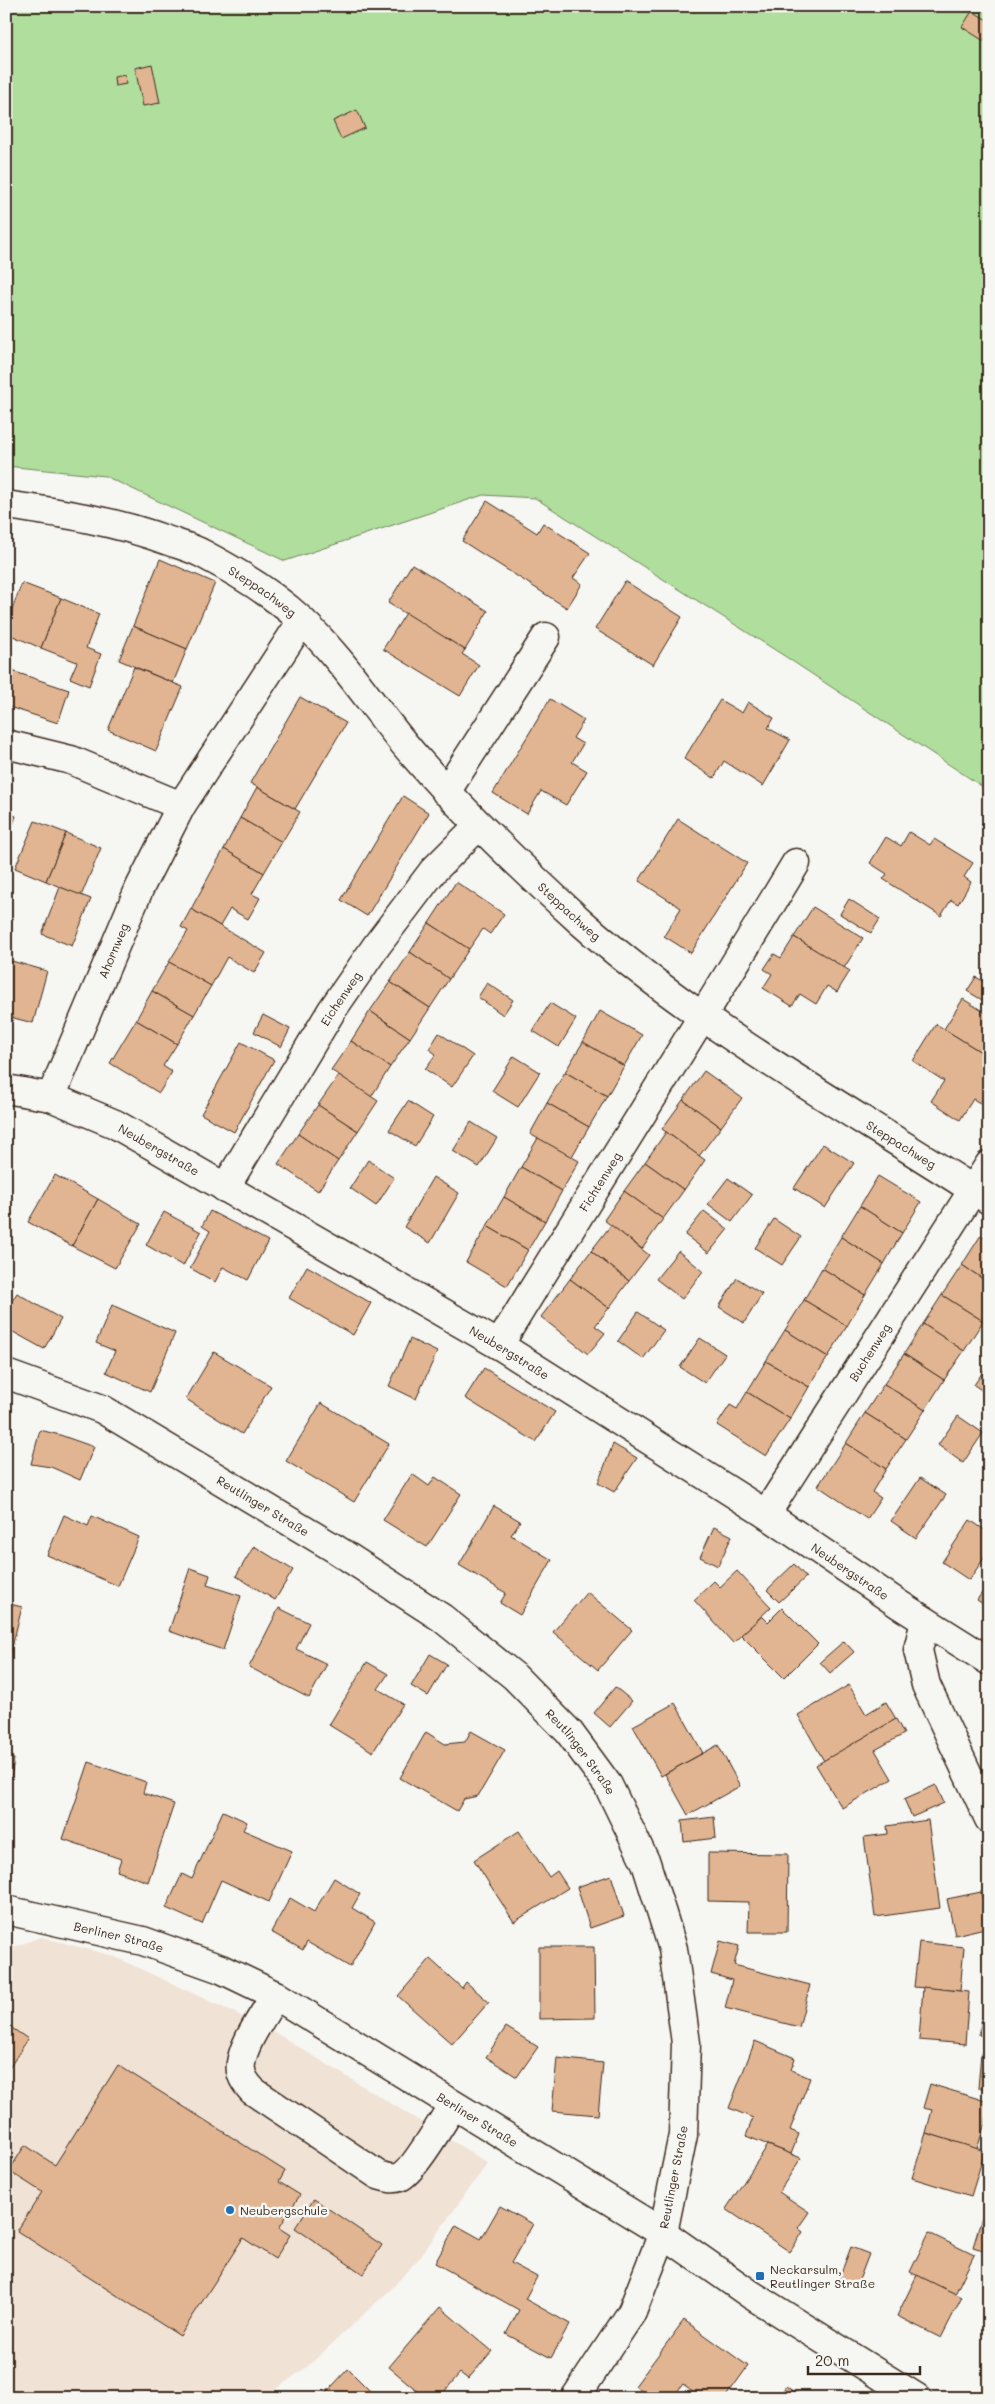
<svg xmlns="http://www.w3.org/2000/svg" width="995" height="2404" viewBox="0 0 995 2404" font-family="Mali,sans-serif">
<style>
.built{fill:#f0e2d5}
.green{fill:#afde9d;stroke:#75845e}
.building{fill:#e2b592;stroke:#3b2a1e}
.lines{fill:none;stroke-linecap:round;stroke-linejoin:round}
.minor-casing{stroke:#3b2a1e;stroke-width:31}
.minor{stroke:#f6f6f2;stroke-width:28}
.poi-dot{fill:#1f6fb2;stroke:#f6f6f2;stroke-width:2}
.labels{text-anchor:middle;dominant-baseline:central;stroke-width:5;stroke-linejoin:round;paint-order:stroke}
.street-label{font-size:12px;fill:#3b2a1e;stroke:#f6f6f2}
.poi-label{font-size:12px;fill:#3b2a1e;stroke:#f6f6f2;text-anchor:start}
</style>
<rect width="100%" height="100%" fill="#f6f6f2"/>
<filter id="ink" filterUnits="userSpaceOnUse"><feTurbulence type="fractalNoise" baseFrequency=".02" numOctaves="2"/><feDisplacementMap in="SourceGraphic" scale="10" xChannelSelector="R" yChannelSelector="G"/><feConvolveMatrix kernelMatrix="1 2 1 2 8 2 1 2 1" color-interpolation-filters="sRGB"/></filter>
<g filter="url(#ink)">
<!-- built -->
<path class="built" d="M41,1937l72,19 158,74 217,133 -69,95 -29,32 -82,76 -45,32h-257v-448z"/>
<!-- green -->
<path class="green" d="M6,6h417l2,4 6,-4h558v785l-206,-136 -248,-157 -52,-3 -198,66 -180,-85 -99,-10z"/>
<!-- building -->
<g class="building">
<path d="M972,11l17,10v13l-5,7 -22,-14z"/>
<path d="M152,64l8,39 -17,3 -8,-38z"/>
<path d="M125,75l1,9 -11,2 -1,-9z"/>
<path d="M357,110l8,18 -24,11 -8,-18z"/>
<path d="M487,501l50,32 6,-10 47,30 -17,25 9,6 -15,24 -105,-67z"/>
<path d="M160,559l55,24 -28,66 -54,-23z"/>
<path d="M412,564l76,47 -23,39 -77,-47z"/>
<path d="M625,581l57,36 -29,48 -58,-36z"/>
<path d="M22,583l39,15 -20,50 -35,-15v-17l3,1z"/>
<path d="M61,598l38,16 -13,34 15,6 -12,32 -19,-8 7,-16 -36,-14z"/>
<path d="M406,613l59,37 -3,4 17,11 -19,31 -77,-47z"/>
<path d="M133,626l54,23 -14,34 -54,-23z"/>
<path d="M134,667l49,20 -27,64 -48,-21z"/>
<path d="M6,669l63,21 -11,33 -52,-17z"/>
<path d="M300,697l46,26 -51,86 -45,-26z"/>
<path d="M550,699l34,21 -11,18 10,6 -11,18 15,9 -21,34 -25,-14 -14,23 -34,-21z"/>
<path d="M720,700l22,13 6,-11 26,16 -6,10 22,12 -27,46 -39,-25 -10,17 -30,-19z"/>
<path d="M257,787l43,25 -18,30 -42,-24z"/>
<path d="M403,796l26,17 -62,103 -26,-16z"/>
<path d="M6,812l10,4 -10,27z"/>
<path d="M240,818l42,24 -18,31 -40,-24z"/>
<path d="M678,819l69,44 -56,90 -27,-17 17,-28 -42,-27z"/>
<path d="M35,821l31,12 -20,48 -31,-13z"/>
<path d="M909,832l21,13 4,-6 39,24 -9,14 7,5 -13,22 -7,-4 -10,16 -58,-37 4,-5 -17,-11 16,-26 15,9z"/>
<path d="M66,833l35,15 -20,48 -35,-15z"/>
<path d="M224,849l40,24 -12,21 8,4 -12,21 -18,-10 -10,17 -29,-17z"/>
<path d="M456,882l48,32 -14,20 -7,-5 -14,20 -40,-26z"/>
<path d="M60,887l31,12 -19,47 -30,-12z"/>
<path d="M849,899l31,20 -9,14 -31,-19z"/>
<path d="M813,907l50,31 -19,30 -50,-31z"/>
<path d="M191,909l75,44 -12,20 -27,-16 -16,29 -42,-24 19,-31 -7,-4z"/>
<path d="M429,923l40,26 -20,30 -39,-27z"/>
<path d="M794,937l56,34 -13,21 -10,-6 -11,18 -16,-10 -8,12 -29,-18 9,-14 -8,-5 10,-15 7,4z"/>
<path d="M410,952l39,27 -19,29 -40,-26z"/>
<path d="M8,960l39,11 -14,52 -27,-7z"/>
<path d="M169,962l42,24 -17,29 -42,-24z"/>
<path d="M976,977l13,8v19l-22,-13z"/>
<path d="M390,982l40,26 -20,30 -40,-27z"/>
<path d="M487,983l26,17 -10,15 -25,-18z"/>
<path d="M152,991l42,24 -17,29 -41,-24z"/>
<path d="M963,999l26,16v42l-45,-28z"/>
<path d="M550,1003l26,16 -17,28 -26,-16z"/>
<path d="M370,1011l40,27 -20,29 -39,-26z"/>
<path d="M600,1011l42,24 -18,31 -41,-24z"/>
<path d="M263,1015l27,14 -9,18 -27,-15z"/>
<path d="M136,1020l41,24 -14,22 9,6 -13,21 -49,-30z"/>
<path d="M936,1024l53,33v18l-3,5 3,2v8l-9,13 -7,-4 -13,21 -29,-19 13,-20 -31,-20z"/>
<path d="M439,1033l34,23 -21,31 -27,-18 11,-15 -7,-5z"/>
<path d="M351,1041l39,26 -19,30 -40,-27z"/>
<path d="M241,1042l33,18 -40,72 -33,-18z"/>
<path d="M583,1042l41,24 -17,30 -42,-24z"/>
<path d="M514,1056l26,16 -22,35 -26,-16z"/>
<path d="M704,1071l38,27 -21,29 -38,-27z"/>
<path d="M565,1072l42,24 -18,31 -42,-24z"/>
<path d="M339,1075l39,26 -20,30 -40,-26z"/>
<path d="M683,1100l38,27 -22,29 -37,-27z"/>
<path d="M408,1101l25,16 -18,29 -26,-16z"/>
<path d="M547,1103l42,24 -18,31 -41,-24z"/>
<path d="M318,1105l40,26 -20,30 -40,-27z"/>
<path d="M471,1122l26,16 -18,29 -26,-16z"/>
<path d="M666,1132l39,28 -21,30 -39,-28z"/>
<path d="M298,1134l40,27 -20,30 -40,-27z"/>
<path d="M538,1138l41,23 -17,30 -41,-24z"/>
<path d="M823,1144l31,19 -29,45 -31,-20z"/>
<path d="M368,1160l26,18 -18,28 -26,-18z"/>
<path d="M645,1162l39,28 -21,29 -39,-28z"/>
<path d="M521,1167l41,24 -17,30 -41,-24z"/>
<path d="M55,1175l43,24 -26,47 -44,-24z"/>
<path d="M878,1176l43,26 -19,31 -42,-27z"/>
<path d="M433,1177l26,16 -29,50 -26,-16z"/>
<path d="M728,1178l24,17 -20,27 -24,-18z"/>
<path d="M624,1191l39,28 -21,30 -38,-29z"/>
<path d="M504,1197l41,24 -17,29 -41,-24z"/>
<path d="M98,1199l43,25 -26,44 -43,-22z"/>
<path d="M860,1206l42,27 -18,31 -43,-27z"/>
<path d="M210,1211l58,30 -20,39 -25,-13 -8,15 -25,-14 20,-37 -8,-5z"/>
<path d="M704,1211l24,18 -19,24 -24,-18z"/>
<path d="M164,1212l37,20 -18,34 -37,-21z"/>
<path d="M774,1219l27,18 -19,28 -27,-17z"/>
<path d="M611,1225l38,30 -20,26 -38,-30z"/>
<path d="M487,1226l41,24 -21,36 -41,-24z"/>
<path d="M981,1235l8,5v43l-27,-18z"/>
<path d="M841,1237l43,27 -19,31 -43,-27z"/>
<path d="M591,1251l38,30 -20,27 -39,-29z"/>
<path d="M678,1251l25,20 -21,28 -26,-20z"/>
<path d="M962,1265l27,18v29l-6,9 -41,-26z"/>
<path d="M307,1266l64,37 -18,32 -64,-37z"/>
<path d="M822,1268l43,27 -18,31 -43,-26z"/>
<path d="M737,1278l25,16 -18,29 -25,-16z"/>
<path d="M570,1279l39,29 -14,18 10,7 -17,21 -47,-37z"/>
<path d="M17,1293l44,26 -17,30 -38,-21v-18z"/>
<path d="M942,1295l41,26 -19,30 -41,-27z"/>
<path d="M804,1300l43,26 -19,31 -43,-27z"/>
<path d="M112,1305l63,28 -25,59 -44,-20 9,-21 -19,-8z"/>
<path d="M638,1312l26,18 -21,29 -25,-18z"/>
<path d="M923,1324l41,27 -20,29 -40,-26z"/>
<path d="M785,1330l43,27 -19,30 -43,-26z"/>
<path d="M700,1338l25,16 -20,29 -25,-16z"/>
<path d="M410,1339l27,13 -21,47 -27,-13z"/>
<path d="M214,1352l57,34 -29,48 -56,-35z"/>
<path d="M904,1354l40,26 -19,30 -41,-26z"/>
<path d="M766,1361l43,26 -19,32 -43,-27z"/>
<path d="M989,1363v32l-15,-10z"/>
<path d="M484,1368l71,44 -19,30 -71,-44z"/>
<path d="M884,1384l41,26 -19,29 -41,-26z"/>
<path d="M747,1392l43,27 -24,37 -49,-31 13,-20 7,4z"/>
<path d="M321,1403l68,41 -35,58 -68,-41z"/>
<path d="M865,1413l41,26 -20,30 -40,-26z"/>
<path d="M958,1416l25,17 -20,30 -25,-18z"/>
<path d="M40,1430l20,5 34,12 -14,33 -29,-13 -20,-3z"/>
<path d="M846,1443l40,26 -14,23 9,6 -14,21 -49,-33z"/>
<path d="M613,1444l24,14 -23,34 -16,-9z"/>
<path d="M412,1474l17,12 6,-9 26,17 -34,53 -44,-27z"/>
<path d="M920,1478l26,17 -30,43 -25,-17z"/>
<path d="M494,1506l26,15 -9,14 41,25 -32,55 -20,-12 6,-10 -47,-28z"/>
<path d="M64,1515l24,11 4,-10 47,21 -21,49 -71,-31z"/>
<path d="M970,1520l19,13v18l-20,29 -27,-18z"/>
<path d="M714,1527l18,9 -14,30 -18,-9z"/>
<path d="M254,1546l39,24 -18,30 -39,-24z"/>
<path d="M794,1564l12,13 -27,25 -12,-12z"/>
<path d="M190,1568l20,7 -3,10 34,11 -18,54 -54,-19z"/>
<path d="M737,1571l34,36 -38,36 -39,-43 20,-19 6,6z"/>
<path d="M989,1582v26l-12,-8z"/>
<path d="M587,1592l45,38 -34,40 -45,-38z"/>
<path d="M6,1603l16,4 -16,64z"/>
<path d="M279,1608l30,15 -13,26 31,15 -18,34 -60,-31z"/>
<path d="M782,1608l36,36 -34,34 -43,-43 21,-19 6,6z"/>
<path d="M844,1641l10,11 -24,21 -10,-11z"/>
<path d="M430,1654l17,10 -19,32 -17,-10z"/>
<path d="M367,1662l21,12 -10,15 25,15 -30,48 -44,-27z"/>
<path d="M849,1685l17,29 20,-12 10,17 -72,42 -26,-46z"/>
<path d="M615,1687l17,14 -22,26 -16,-14z"/>
<path d="M675,1703l28,50 -42,23 -28,-50z"/>
<path d="M896,1719l8,15 -29,16 17,29 -50,29 -26,-43z"/>
<path d="M471,1731l34,19 -27,46 -14,3 -7,12 -57,-33 26,-46 19,12 20,-2z"/>
<path d="M718,1745l22,41 -52,29 -23,-41z"/>
<path d="M6,1757l8,2 -8,50z"/>
<path d="M89,1762l57,20 -3,11 31,11 -26,78 -31,-11 4,-12 -58,-20z"/>
<path d="M936,1785l8,18 -32,14 -8,-18z"/>
<path d="M223,1811l24,11 -4,8 49,21 -23,51 -48,-22 -19,44 -36,-16 16,-34 10,5z"/>
<path d="M714,1817l2,21 -32,4 -2,-21z"/>
<path d="M928,1820l12,88 -65,9 -11,-80 24,-3 -1,-8z"/>
<path d="M519,1831l30,46 8,-6 11,17 -54,34 -40,-62z"/>
<path d="M708,1853l80,1 -1,78h-39l1,-30 -41,-1z"/>
<path d="M611,1875l13,41 -34,12 -13,-41z"/>
<path d="M334,1878l26,16 -8,14 23,14 -25,45 -43,-25 -4,8 -32,-18 19,-34 24,14z"/>
<path d="M981,1892l8,35 -34,8 -8,-36z"/>
<path d="M720,1941l19,5 -5,19 76,20 -11,42 -74,-19 7,-28 -21,-6z"/>
<path d="M919,1942l45,5 -4,44 -46,-4z"/>
<path d="M539,1947h55l1,71 -56,1z"/>
<path d="M430,1959l32,29 4,-6 23,20 -37,42 -54,-48z"/>
<path d="M923,1987l46,5 -4,52 -46,-4z"/>
<path d="M983,2013l6,1v22l-10,-1z"/>
<path d="M6,2024l22,15 -22,34z"/>
<path d="M506,2027l32,20 -21,30 -31,-20z"/>
<path d="M755,2041l40,17 -4,12 19,8 -20,52 9,4 -8,20 -45,-18 7,-18 -24,-10z"/>
<path d="M981,2053h8v36l-11,-1z"/>
<path d="M557,2058l46,5 -5,52 -46,-4z"/>
<path d="M118,2065l167,106 -6,11 21,13 -21,33 11,7 -15,24 -32,-21 -63,98 -163,-105 25,-39 -33,-21 16,-26 30,20z"/>
<path d="M930,2084l59,18v9l-12,38 -51,-16 6,-23 -9,-2z"/>
<path d="M926,2133l59,18 -14,45 -59,-18z"/>
<path d="M768,2145l33,13 -22,34 30,20 -11,16 5,4 -13,20 -64,-43z"/>
<path d="M314,2199l68,46 -19,29 -68,-46z"/>
<path d="M500,2206l33,18 -22,39 26,14 -12,22 45,25 -19,34 -45,-24 13,-24 -84,-47 21,-38 25,14z"/>
<path d="M983,2214l6,2v36l-16,-5z"/>
<path d="M929,2233l45,22 -19,39 -45,-22z"/>
<path d="M851,2247l18,7 -13,34 -18,-7z"/>
<path d="M917,2275l45,22 -21,41 -44,-22z"/>
<path d="M440,2307l52,44 -24,28 -8,-6 -21,25h-13l-37,-31z"/>
<path d="M684,2320l64,46 -23,32h-23l-19,-14 -11,14h-21l-16,-12z"/>
<path d="M348,2369l29,29h-56z"/>
<path d="M787,2386l16,12h-24z"/>
</g>
<g class="lines">
<!-- minor casing -->
<g class="minor-casing">
<g id="minor">
<path id="s1" d="M6,505c56,8 109,16 163,36 11,4 23,7 34,13 34,18 69,39 97,65 46,42 78,97 119,142 50,57 106,110 162,161 123,109 271,188 408,278"/>
<path d="M6,744l65,16 110,46"/>
<path d="M446,792l100,-155"/>
<path id="s2" d="M6,1089l45,8 64,27 384,221 267,169 134,91 89,56"/>
<path id="s3" d="M51,1097l89,-210 41,-81 121,-185"/>
<path id="s4" d="M225,1188l107,-178 45,-65 56,-74 46,-46"/>
<path id="s5" d="M499,1345c98,-161 200,-320 297,-482"/>
<path id="s6" d="M6,1374l96,35 232,139 108,70 72,58 55,56 39,53 38,78 27,86 13,94 -3,92 -20,98 -31,79 -57,86"/>
<path id="s7" d="M766,1514l223,-349"/>
<path d="M925,1621l-7,29 8,35 63,134"/>
<path id="s8" d="M6,1910l137,31 78,28 54,26 388,238 87,61 167,104"/>
<path d="M275,1995c-11,21 -30,44 -34,68 -2,11 5,21 12,28l125,84c7,2 14,5 22,2 13,-5 44,-58 53,-72"/>
</g>
</g>
<!-- minor -->
<use href="#minor" class="minor"/>
</g>
</g>
<!-- markers -->
<g class="poi-dot">
<circle cx="230" cy="2210" r="5"/>
<rect x="755" y="2271" width="10" height="10" rx="2.5"/>
</g>
<g class="labels">
<!-- street labels -->
<g class="street-label">
<text stroke="none"><textPath href="#s1" startOffset="274">Steppachweg</textPath></text>
<text stroke="none"><textPath href="#s1" startOffset="719">Steppachweg</textPath></text>
<text stroke="none"><textPath href="#s3" startOffset="159">Ahornweg</textPath></text>
<text stroke="none"><textPath href="#s4" startOffset="222">Eichenweg</textPath></text>
<text stroke="none"><textPath href="#s1" startOffset="1125">Steppachweg</textPath></text>
<text stroke="none"><textPath href="#s2" startOffset="166">Neubergstraße</textPath></text>
<text stroke="none"><textPath href="#s5" startOffset="192">Fichtenweg</textPath></text>
<text stroke="none"><textPath href="#s7" startOffset="192">Buchenweg</textPath></text>
<text stroke="none"><textPath href="#s2" startOffset="571">Neubergstraße</textPath></text>
<text stroke="none"><textPath href="#s6" startOffset="290">Reutlinger Straße</textPath></text>
<text stroke="none"><textPath href="#s2" startOffset="976">Neubergstraße</textPath></text>
<text stroke="none"><textPath href="#s6" startOffset="695">Reutlinger Straße</textPath></text>
<text stroke="none"><textPath href="#s8" startOffset="116">Berliner Straße</textPath></text>
<text stroke="none"><textPath href="#s8" startOffset="521">Berliner Straße</textPath></text>
<text transform="translate(673 2177) rotate(-79)">Reutlinger Straße</text>
</g>
<!-- poi labels -->
<g class="poi-label">
<text x="240" y="2210">Neubergschule</text>
<text x="770" y="2269">Neckarsulm,<tspan x="770" dy="14">Reutlinger Straße</tspan></text>
</g>
</g>
<!-- margin -->
<rect width="995" height="2404" fill="none" stroke="#f6f6f2" stroke-width="25"/>
<rect x="12" y="12" width="970" height="2379" fill="none" stroke="#3b2a1e" stroke-width="2" filter="url(#ink)"/>
<!-- scale -->
<path d="M808 2366v8h112v-8" fill="none" stroke="#3b2a1e" stroke-width="2.5"/>
<text x="815" y="2366" font-size="15" fill="#3b2a1e" stroke="#f6f6f2" stroke-width="4" paint-order="stroke">20 m</text>
</svg>
